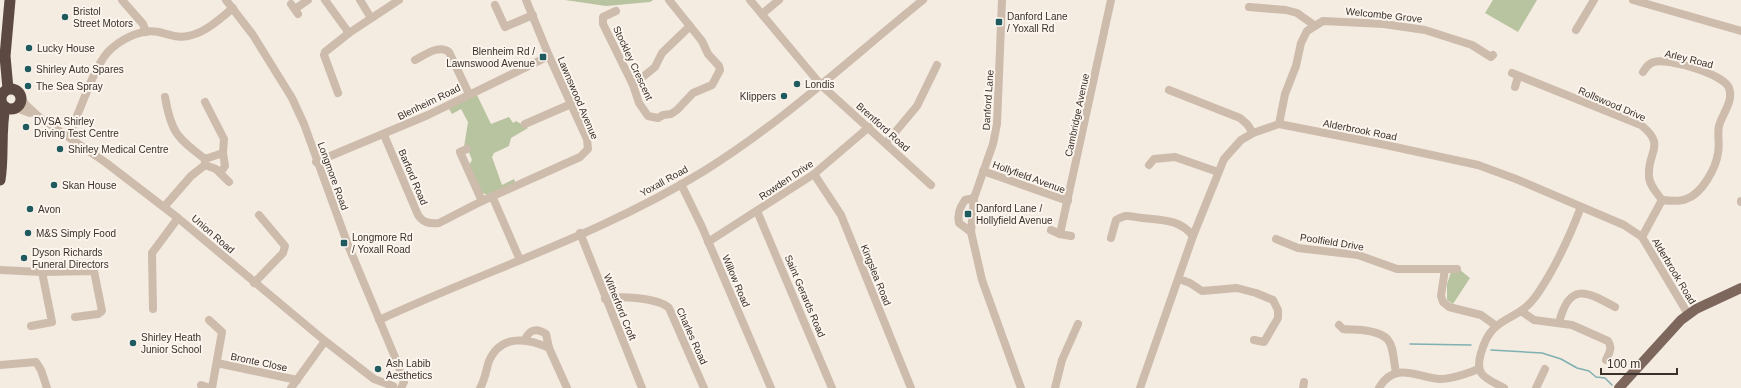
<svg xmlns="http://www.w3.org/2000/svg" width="1741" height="388" viewBox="0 0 1741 388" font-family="Helvetica,sans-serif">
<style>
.green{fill:#b8c4a0}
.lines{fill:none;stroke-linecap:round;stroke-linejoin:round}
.stream{stroke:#7fb0b2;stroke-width:1.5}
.minor{stroke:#cdbbac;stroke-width:8}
.major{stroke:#7d675c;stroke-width:10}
.highway{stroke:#5c4a42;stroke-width:11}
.poi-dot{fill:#1f5a5e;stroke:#fbf5ee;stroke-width:1.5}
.labels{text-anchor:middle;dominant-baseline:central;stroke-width:4;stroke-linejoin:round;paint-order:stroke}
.poi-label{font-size:10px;fill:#3b302b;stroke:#fbf5ee;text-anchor:start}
.street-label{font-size:10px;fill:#3b302b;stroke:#fbf5ee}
</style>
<rect width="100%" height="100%" fill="#f4ebe1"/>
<!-- green -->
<g class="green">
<path d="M565,0h88l-3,2 -44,4z"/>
<path d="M1493,0h44l-19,32 -33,-19z"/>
<path d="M476,93l15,31 18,-7 4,6 3,-2 12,7 -17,10 -2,8 -15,7 -2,4 10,28 12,-6 2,5 -25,12 -9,-3 -13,-28 3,-5 -4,-10 -4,-3 4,-25 -7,-13 -9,5 -4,-7z"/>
<path d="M1460,270l10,8 -17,26 -6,-4v-16l4,-12z"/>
</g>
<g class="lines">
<!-- stream -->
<g class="stream">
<path d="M1410,344l61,1"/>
<path d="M1491,350l51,3 19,6 16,9 12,3 7,6 9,1 7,7"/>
</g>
<!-- minor -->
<g class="minor">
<path d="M122,0l21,24 3,8"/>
<path d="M226,0l27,35 39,63 12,26 44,121 49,117 7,20 -3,6"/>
<path d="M325,0l24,33"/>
<path d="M360,0l11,18"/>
<path d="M750,0l71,85 110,100"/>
<path d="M1002,0l-5,124 -4,20 -19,54 -3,34 11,48 39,108"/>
<path d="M1633,0l108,31"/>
<path d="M291,4l7,10"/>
<path d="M495,5l10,22 28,-12"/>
<path d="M1249,7l37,3 11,3 17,12"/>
<path d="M295,9l13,-9"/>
<path d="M616,11l-13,6v7l30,61 6,18 9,13 10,2 5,-3 8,-1 6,-4 16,-17 19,-8 8,-15 -1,-4 -11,-12 -6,-13 -33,-41"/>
<path d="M762,14l17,-14"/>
<path d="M1576,30l18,-30"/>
<path d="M415,60c10,-5 24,-16 34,-8l20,42"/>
<path d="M1512,73l129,52c26,21 6,26 8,51 0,9 8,17 13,24"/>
<path d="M633,85l22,-18 7,-14 28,-27"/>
<path d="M1515,87l3,-10"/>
<path d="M1169,90l71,28 7,6 6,9"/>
<path d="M338,93l-14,-38 1,-3 24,-19 50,-33"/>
<path d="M0,97l1,1"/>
<path d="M165,97c6,35 12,41 40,62"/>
<path d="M22,98l3,6 14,13 66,45 73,56 147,123 49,38 19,7"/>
<path d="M16,108l14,5"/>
<path d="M525,124l46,-20"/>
<path d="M1279,124l6,-30 11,-28 5,-23 6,-12 16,-10 61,3 41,6 47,15 19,12 2,-2"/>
<path d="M384,135l34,80c5,8 12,9 21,8l43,-22 98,-44 8,-8 -1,-10 -38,-83 -23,-56"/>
<path d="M68,136c12,-23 24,-65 39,-83 12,-13 34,-25 52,-21 12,3 21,7 33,3 15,-4 29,-17 41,-27"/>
<path d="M886,143l31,-37 20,-41"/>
<path d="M467,149l-7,3 22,49"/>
<path d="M316,162l112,-47 121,-59"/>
<path d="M205,165l11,4 13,13"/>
<path d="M1149,165l5,-6 21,-2 43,15"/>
<path d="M983,171l85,30"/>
<path d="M220,173l5,-7 -2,-13"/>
<path d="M814,174l27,41 70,173"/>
<path d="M681,184l21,43 69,161"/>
<path d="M493,198l27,62"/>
<path d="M1741,201v1"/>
<path d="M164,207l27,-31 14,-11v-6l18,-6 1,-14 -19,-37"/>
<path d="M757,211l75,177"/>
<path d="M1051,230l9,4"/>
<path d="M971,232l-12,-9c-2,-8 1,-16 6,-23l9,-2"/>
<path d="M580,233l62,155"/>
<path d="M1071,236l-11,-2 51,-234"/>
<path d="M1642,237l20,-37c8,1 17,2 24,-1 16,-5 30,-31 32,-46 2,-9 -1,-19 1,-27 3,-12 15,-25 10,-38 -5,-14 -61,-30 -75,-26 -5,1 -8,5 -11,10"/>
<path d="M1111,238l5,-18c13,-7 13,-3 26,-2 19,2 38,1 51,18"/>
<path d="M1276,239l22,9 60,7 39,14h60"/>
<path d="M708,242l106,-68 55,-47"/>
<path d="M1445,269l-4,27 2,6 6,5 32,8 14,10"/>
<path d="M0,270l42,2 10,50 -21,4"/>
<path d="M42,272l52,-1 8,40 -4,3 -23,3"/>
<path d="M1179,279l11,4 12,8 35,-3 19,5 17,7 5,10v8l-14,24 -10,-2"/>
<path d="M254,283l29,-30 2,-7 -26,-31"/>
<path d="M605,299c15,-4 53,-1 64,9l35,80"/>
<path d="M153,309l-1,-56 26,-35"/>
<path d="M1521,311l13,9 38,5 36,16c5,7 1,12 -2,19"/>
<path d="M209,320l13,12 -10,56"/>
<path d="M379,320c108,-50 223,-86 325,-149 79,-49 147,-113 219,-171"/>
<path d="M1559,323c10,-41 27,-32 56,-16"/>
<path d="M1339,325l4,4c6,1 12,0 19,1 33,4 29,14 34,43"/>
<path d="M525,339c5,-9 11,-12 21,-5l3,14"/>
<path d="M217,363l80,17"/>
<path d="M0,365l36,-3 5,8 6,18"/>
<path d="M201,385l9,3"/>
<path d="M291,388l34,-47"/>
<path d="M480,388c5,-8 6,-18 9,-27 12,-27 39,-23 60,-13l18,40"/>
<path d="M1055,388l7,-28 16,-36"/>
<path d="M1140,388l53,-152 31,-77 17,-19 12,-7 26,-9 102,20 97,21 38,14 108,46 18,12 46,77"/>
<path d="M1303,388l1,-6"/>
<path d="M1379,388c16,-28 39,-10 61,-9 14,0 27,-6 39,-10"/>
<path d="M1504,388c-18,-10 -30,-12 -23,-35 11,-40 35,-29 55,-57 19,-27 33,-58 45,-89"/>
<path d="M1536,388l9,-19"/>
</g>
<!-- major -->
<path class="major" d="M1619,388l62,-68 15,-11 45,-21"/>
<!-- highway -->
<g class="highway">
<circle cx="11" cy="99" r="10"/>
<path d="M8,89l-3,-33 5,-56"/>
<path d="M0,180c4,-24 0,-49 5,-73"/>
</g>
</g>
<!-- markers -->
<g class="poi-dot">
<circle cx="65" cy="17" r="4"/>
<rect x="995" y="18" width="8" height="8" rx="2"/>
<circle cx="29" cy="48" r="4"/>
<rect x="539" y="53" width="8" height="8" rx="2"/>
<circle cx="28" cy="69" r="4"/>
<circle cx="797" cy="84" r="4"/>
<circle cx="28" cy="86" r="4"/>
<circle cx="784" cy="96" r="4"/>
<circle cx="26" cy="127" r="4"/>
<circle cx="60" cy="149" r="4"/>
<circle cx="54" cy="185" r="4"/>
<circle cx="30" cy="209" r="4"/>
<rect x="964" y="210" width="8" height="8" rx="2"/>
<circle cx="28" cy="233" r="4"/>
<rect x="340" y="239" width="8" height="8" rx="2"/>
<circle cx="24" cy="258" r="4"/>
<circle cx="133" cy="343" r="4"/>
<circle cx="378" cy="369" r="4"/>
</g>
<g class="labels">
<!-- poi labels -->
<g class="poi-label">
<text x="73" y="11">Bristol<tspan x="73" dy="12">Street Motors</tspan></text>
<text x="1007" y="16">Danford Lane<tspan x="1007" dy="12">/ Yoxall Rd</tspan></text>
<text x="37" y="48">Lucky House</text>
<text x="535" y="51" text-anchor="end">Blenheim Rd /<tspan x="535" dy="12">Lawnswood Avenue</tspan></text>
<text x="36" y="69">Shirley Auto Spares</text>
<text x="805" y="84">Londis</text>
<text x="36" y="86">The Sea Spray</text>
<text x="776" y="96" text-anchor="end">Klippers</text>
<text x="34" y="121">DVSA Shirley<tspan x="34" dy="12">Driving Test Centre</tspan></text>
<text x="68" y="149">Shirley Medical Centre</text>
<text x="62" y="185">Skan House</text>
<text x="976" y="208">Danford Lane /<tspan x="976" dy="12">Hollyfield Avenue</tspan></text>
<text x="38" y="209">Avon</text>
<text x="36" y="233">M&amp;S Simply Food</text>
<text x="352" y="237">Longmore Rd<tspan x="352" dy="12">/ Yoxall Road</tspan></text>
<text x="32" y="252">Dyson Richards<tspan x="32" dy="12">Funeral Directors</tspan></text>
<text x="141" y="337">Shirley Heath<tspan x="141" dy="12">Junior School</tspan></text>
<text x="386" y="363">Ash Labib<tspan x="386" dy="12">Aesthetics</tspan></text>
</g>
<!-- street labels -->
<g class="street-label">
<text transform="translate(1384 15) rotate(6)">Welcombe Grove</text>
<text transform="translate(1689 59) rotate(14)">Arley Road</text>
<text transform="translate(633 63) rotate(65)">Stockley Crescent</text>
<text transform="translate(578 98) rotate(67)">Lawnswood Avenue</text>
<text transform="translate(988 100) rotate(-86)">Danford Lane</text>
<text transform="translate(429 102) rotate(-26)">Blenheim Road</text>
<text transform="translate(1612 104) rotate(23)">Rollswood Drive</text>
<text transform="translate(1077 115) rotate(-78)">Cambridge Avenue</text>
<text transform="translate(883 127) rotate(42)">Brentford Road</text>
<text transform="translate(1360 130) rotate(11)">Alderbrook Road</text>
<text transform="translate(333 176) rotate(70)">Longmore Road</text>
<text transform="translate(413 177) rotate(67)">Barford Road</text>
<text transform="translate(1029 177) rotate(20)">Hollyfield Avenue</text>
<text transform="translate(786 180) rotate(-34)">Rowden Drive</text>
<text transform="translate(664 181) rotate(-29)">Yoxall Road</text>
<text transform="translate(213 234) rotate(41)">Union Road</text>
<text transform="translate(1332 242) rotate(9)">Poolfield Drive</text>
<text transform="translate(1674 271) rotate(59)">Alderbrook Road</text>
<text transform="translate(876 275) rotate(68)">Kingslea Road</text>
<text transform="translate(736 281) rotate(67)">Willow Road</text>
<text transform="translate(805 296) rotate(67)">Saint Gerards Road</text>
<text transform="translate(620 307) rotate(68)">Witherford Croft</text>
<text transform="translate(692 336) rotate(66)">Charles Road</text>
<text transform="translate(259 362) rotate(12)">Bronte Close</text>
</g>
</g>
<!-- scale -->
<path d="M1601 368v6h76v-6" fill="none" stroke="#3b302b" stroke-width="2"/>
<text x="1607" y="368" font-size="12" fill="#3b302b" stroke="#fbf5ee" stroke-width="3" paint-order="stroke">100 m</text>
</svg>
